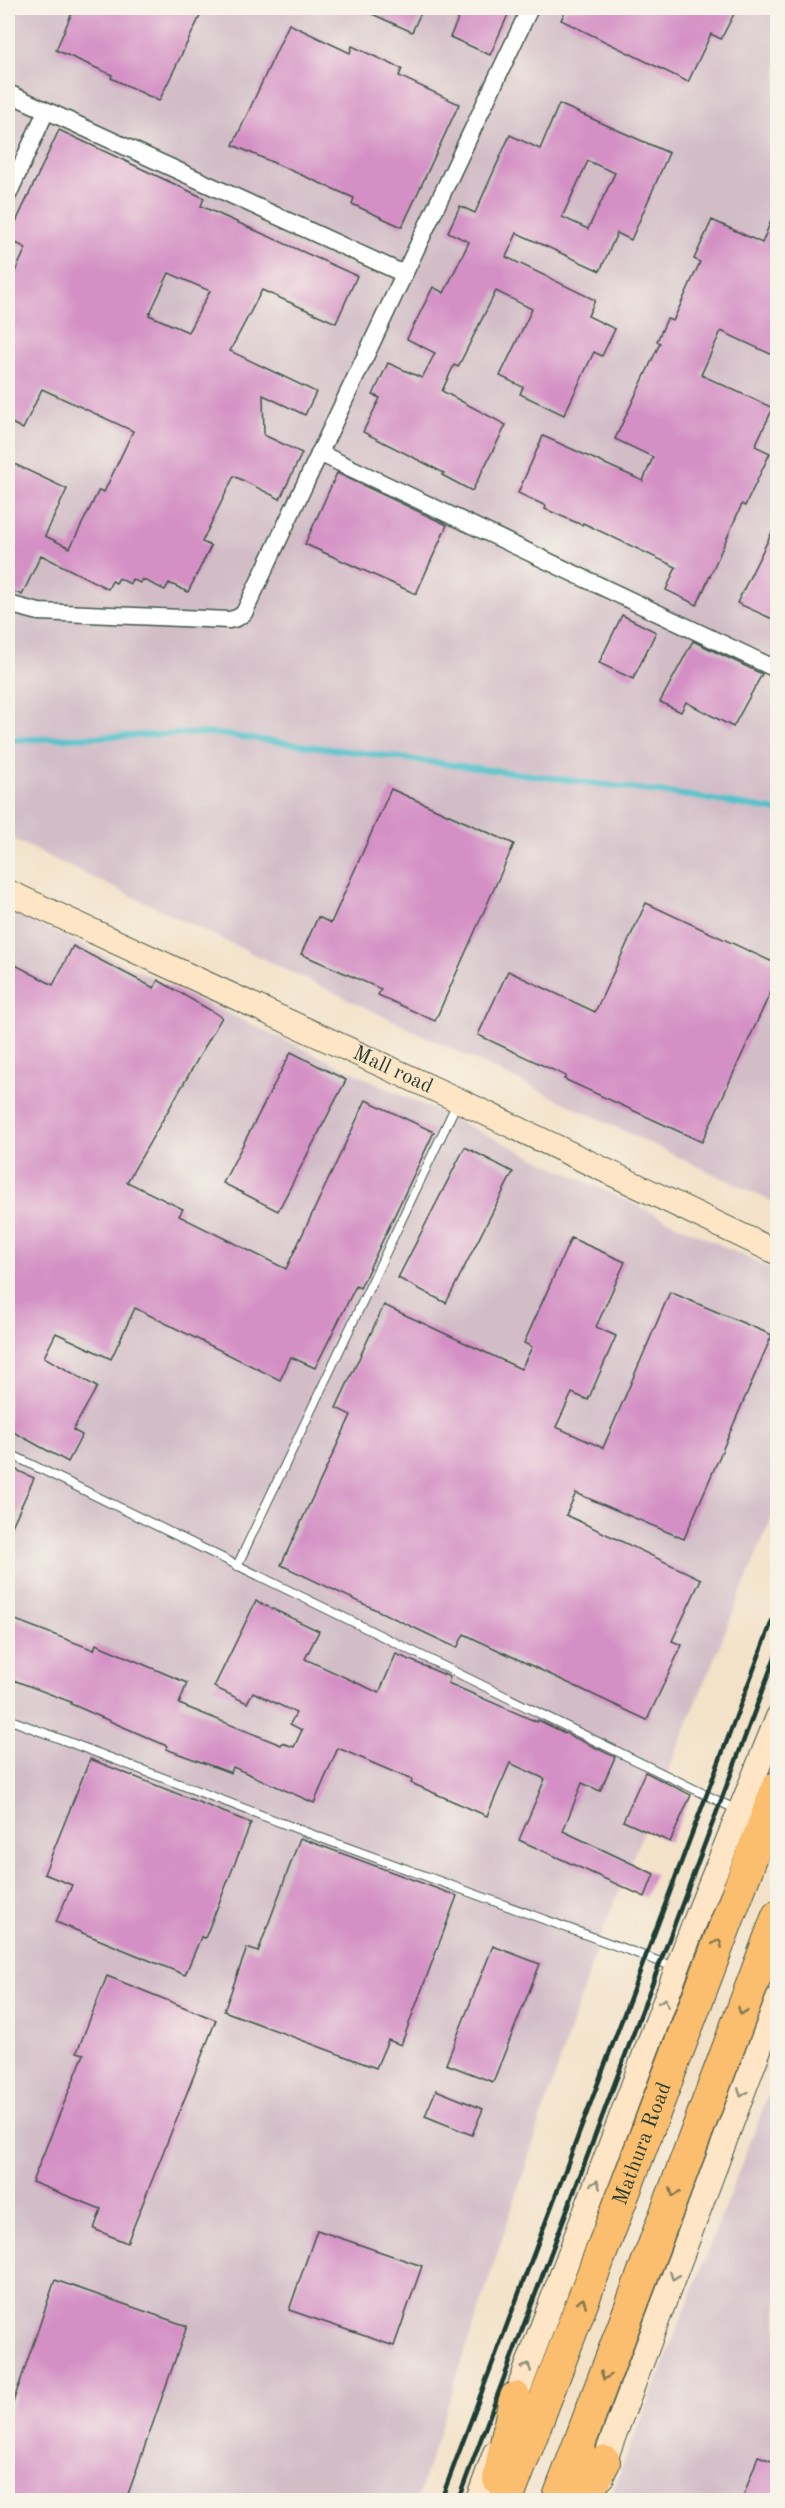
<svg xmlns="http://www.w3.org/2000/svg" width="785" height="2508" viewBox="0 0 785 2508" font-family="'Old Standard TT',serif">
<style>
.industrial{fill:#d2bdc7}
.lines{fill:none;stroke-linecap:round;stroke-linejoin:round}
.stream{stroke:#54c1ca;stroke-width:6}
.building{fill:#d490c5;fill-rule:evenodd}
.lane-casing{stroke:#3f564a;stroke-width:10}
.street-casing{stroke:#3f564a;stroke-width:19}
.secondary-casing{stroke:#3f564a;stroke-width:26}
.highway-casing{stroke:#3f564a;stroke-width:34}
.lane{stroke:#fff;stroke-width:8}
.street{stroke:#fff;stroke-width:16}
.secondary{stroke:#fde5c5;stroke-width:24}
.highway{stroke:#fbbd6e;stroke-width:32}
.rail{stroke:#1f3d34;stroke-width:4.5}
.oneway{stroke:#82774e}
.oneway2{stroke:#8e917c}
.labels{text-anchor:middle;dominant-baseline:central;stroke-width:6;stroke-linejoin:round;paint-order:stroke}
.street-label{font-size:21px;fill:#1f3d34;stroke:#f7f3e8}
</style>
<rect width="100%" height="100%" fill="#f7f3e8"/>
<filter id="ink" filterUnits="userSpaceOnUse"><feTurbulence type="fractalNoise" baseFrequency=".0167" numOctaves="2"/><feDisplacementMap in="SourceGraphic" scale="12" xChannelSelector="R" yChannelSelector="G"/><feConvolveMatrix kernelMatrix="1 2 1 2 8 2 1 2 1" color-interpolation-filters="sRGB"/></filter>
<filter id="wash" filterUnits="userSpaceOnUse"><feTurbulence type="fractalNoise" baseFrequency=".008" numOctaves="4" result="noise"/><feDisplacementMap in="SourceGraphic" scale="24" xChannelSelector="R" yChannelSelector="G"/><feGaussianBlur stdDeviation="1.35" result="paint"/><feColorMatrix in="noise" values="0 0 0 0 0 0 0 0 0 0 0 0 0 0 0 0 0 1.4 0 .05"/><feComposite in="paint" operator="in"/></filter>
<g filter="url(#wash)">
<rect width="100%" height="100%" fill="#f3e1c8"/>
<!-- industrial -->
<g class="industrial">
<path d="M8,8h769v1196l-769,-367z"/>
<path d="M8,910l770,362 -1,233 -176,430 -184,565h-409z"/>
<path d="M777,2072v428h-168l60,-149z"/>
</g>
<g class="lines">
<!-- stream -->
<path class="stream" d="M8,740l202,-7 480,63 88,15"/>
</g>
<g id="blocks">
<!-- building -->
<g class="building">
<path d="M74,8h130l-45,93 -48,-23 1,-3 -56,-25z"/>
<path d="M359,8h64l-11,24z"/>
<path d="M463,8h48l-21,47 -40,-18z"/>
<path d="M567,8h170l-16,31 -10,-5 -23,48 -127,-62z"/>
<path d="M289,24l61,29 2,-7 50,23 -3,7 60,28 -57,123 -50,-23 2,-6 -121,-53z"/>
<path d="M559,104l110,49 -38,87 -14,-7 -17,38 -83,-38 -11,24 89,43 -7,16 27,13 -13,27 -8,-4 -30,63 -44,-21 3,-7 -23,-11 32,-67 -36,-18 -38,76 -4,-2 -12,26 64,34 -34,66 -30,-16 2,-2 -81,-41 17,-34 -7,-3 15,-32 34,15 13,-25 -28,-14 26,-52 11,6 25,-51 -21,-10 12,-26 15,7 35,-78 30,14zM588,161l27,12 -27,56 -26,-12z"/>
<path d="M59,130l145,68 -3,8 156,70 -21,47 -74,-33 -32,61 86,41 -11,23 -42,-20 1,40 38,18 -22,46 -46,-23 -32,66 9,4 -23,46 -19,-9 -4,7 -23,-11 -2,4 -8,-4 -2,5 -11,-6 -3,5 -4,-2 -4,8 -67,-34 -19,40 -14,-6v-128l59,28 -22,47 25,12 29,-58 5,2 29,-61 -91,-42 -19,40 -15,-8v-134l18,-39 -18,-9zM169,273l41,18 -22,41 -39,-17z"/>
<path d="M777,206v151l-56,-26 -20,44 72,33 -18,38 15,7 -25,53 -3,-2 -45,101 -31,-15 10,-23 -93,-44 -1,2 -37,-16 1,-3 -28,-13 25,-57 100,45 10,-24 -38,-18 45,-96 -3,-2 10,-22 6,2 27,-59 -6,-3 18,-39 50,23z"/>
<path d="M337,473l110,52 -31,69 -111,-50z"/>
<path d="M777,522v99l-40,-18z"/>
<path d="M622,615l34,17 -23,47 -34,-16z"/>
<path d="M693,641l69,33 -29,53 -47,-25 -5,10 -21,-10z"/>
<path d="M391,789l123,55 -79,177 -57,-26 3,-6 -80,-35 17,-37 13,6z"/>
<path d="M646,903l131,61v14l-75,164 -138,-63 2,-3 -88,-41 30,-64 87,41z"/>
<path d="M73,946l81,42 4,-8 64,37 -95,165 56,27 -4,7 107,53 80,-169 68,32 -74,156 -4,-2 -41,82 -24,-11 -11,23 -145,-72 -24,51 -55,-26 -12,24 53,30 -24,43 9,5 -14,27 -60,-33v-468l45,24z"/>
<path d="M291,1052l55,28 -68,131 -55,-28z"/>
<path d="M465,1147l48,25 -67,131 -48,-25z"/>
<path d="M571,1238l54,24 -29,65 20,9 -28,64 -16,-7 -16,34 47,21 67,-156 102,43 -88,204 -108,-46 -10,22 135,64 -29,62 10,4 -35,75 -183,-86 -7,14 -176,-83 70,-150 -15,-7 48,-103 137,64 11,-22 -8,-4z"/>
<path d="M8,1466l26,12 -26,57z"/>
<path d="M256,1601l63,30 -14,28 74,34 17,-39 54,23 -2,6 89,39 1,-2 77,37 -15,34 -18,-8 -19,48 91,43 -9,23 -126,-57 26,-61 -35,-16 -23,53 -76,-33 1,-3 -74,-32 -24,55 -81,-36 -2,6 -65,-24 1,-3 -96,-42v-2l-63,-24v-61l86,33 2,-6 91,39 -8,21 102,41 1,-2 12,4 8,-17 -12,-6 6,-11 -43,-21 -6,11 -33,-16z"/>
<path d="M90,1759l161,64 -46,115 -4,-1 -16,38 -129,-53 16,-37 -28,-11z"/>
<path d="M645,1772l46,23 -21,47 -47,-21z"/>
<path d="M300,1838l157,58 -56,149 -13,-5 -12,28 -152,-57 23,-63 11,4z"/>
<path d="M493,1946l47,18 -47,118 -47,-18z"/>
<path d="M107,1976l109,44 -89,223 -33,-14 7,-20 -69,-27 52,-128 -7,-2z"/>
<path d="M436,2090l47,19 -11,26 -47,-19z"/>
<path d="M317,2230l105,36 -28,80 -105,-36z"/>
<path d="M55,2280l132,46 -61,174h-118v-83z"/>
<path d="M758,2456l19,7v37h-35z"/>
</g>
</g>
</g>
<g filter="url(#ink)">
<use href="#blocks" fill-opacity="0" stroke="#3f564a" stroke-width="1.5"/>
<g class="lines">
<!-- lane casing -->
<g class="lane-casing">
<g id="lane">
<path d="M8,1453l731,358"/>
<path d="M237,1566l220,-463"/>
<path d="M8,1719l316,120 353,129"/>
</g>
</g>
<!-- street casing -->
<g class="street-casing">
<g id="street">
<path d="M8,93l396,181"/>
<path d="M8,195l38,-84"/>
<path d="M319,453l459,217"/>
<path d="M8,604l31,8 190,8 8,-2 7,-5 286,-605"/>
</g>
</g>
<!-- secondary casing -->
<g class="secondary-casing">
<g id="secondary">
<path id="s1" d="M8,892l450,208 320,153"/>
<path d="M509,2415l183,-486 86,-212"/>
<path d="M602,2478l2,-16 174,-463"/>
<path d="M478,2500l17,-47"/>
</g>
</g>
<!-- highway casing -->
<g class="highway-casing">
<g id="highway">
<path d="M499,2479l16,-81"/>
<path id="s2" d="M507,2500l271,-713"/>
<path d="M558,2500l220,-584"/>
<path d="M584,2500l20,-38"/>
</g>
</g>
<!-- lane -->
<use href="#lane" class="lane"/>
<!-- street -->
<use href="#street" class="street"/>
<!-- secondary -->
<use href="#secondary" class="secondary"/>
<!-- highway -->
<use href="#highway" class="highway"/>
<!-- rail -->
<g class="rail">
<path d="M441,2500l337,-895"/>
<path d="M458,2500l320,-851"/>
</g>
</g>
<!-- one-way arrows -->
<defs><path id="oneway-chevron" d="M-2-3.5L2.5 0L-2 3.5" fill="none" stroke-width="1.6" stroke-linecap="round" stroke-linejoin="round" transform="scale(1.5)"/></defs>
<g class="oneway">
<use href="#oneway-chevron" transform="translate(718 1943) rotate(-69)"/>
<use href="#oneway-chevron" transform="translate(742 2011) rotate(111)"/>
<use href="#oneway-chevron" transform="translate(674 2193) rotate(111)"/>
<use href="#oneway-chevron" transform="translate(582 2302) rotate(-69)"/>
<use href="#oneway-chevron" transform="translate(605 2376) rotate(111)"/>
</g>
<g class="oneway2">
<use href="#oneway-chevron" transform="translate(664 2002) rotate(-69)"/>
<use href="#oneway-chevron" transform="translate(742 2093) rotate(111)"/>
<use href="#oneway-chevron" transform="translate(596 2184) rotate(-69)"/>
<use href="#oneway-chevron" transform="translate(674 2276) rotate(111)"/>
<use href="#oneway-chevron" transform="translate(527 2367) rotate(-69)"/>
</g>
</g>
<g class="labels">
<!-- street labels -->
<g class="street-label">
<text stroke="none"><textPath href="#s1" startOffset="424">Mall road</textPath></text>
<text stroke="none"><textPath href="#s2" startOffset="381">Mathura Road</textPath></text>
</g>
</g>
<!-- margin -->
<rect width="785" height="2508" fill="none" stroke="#f7f3e8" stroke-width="30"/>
</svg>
